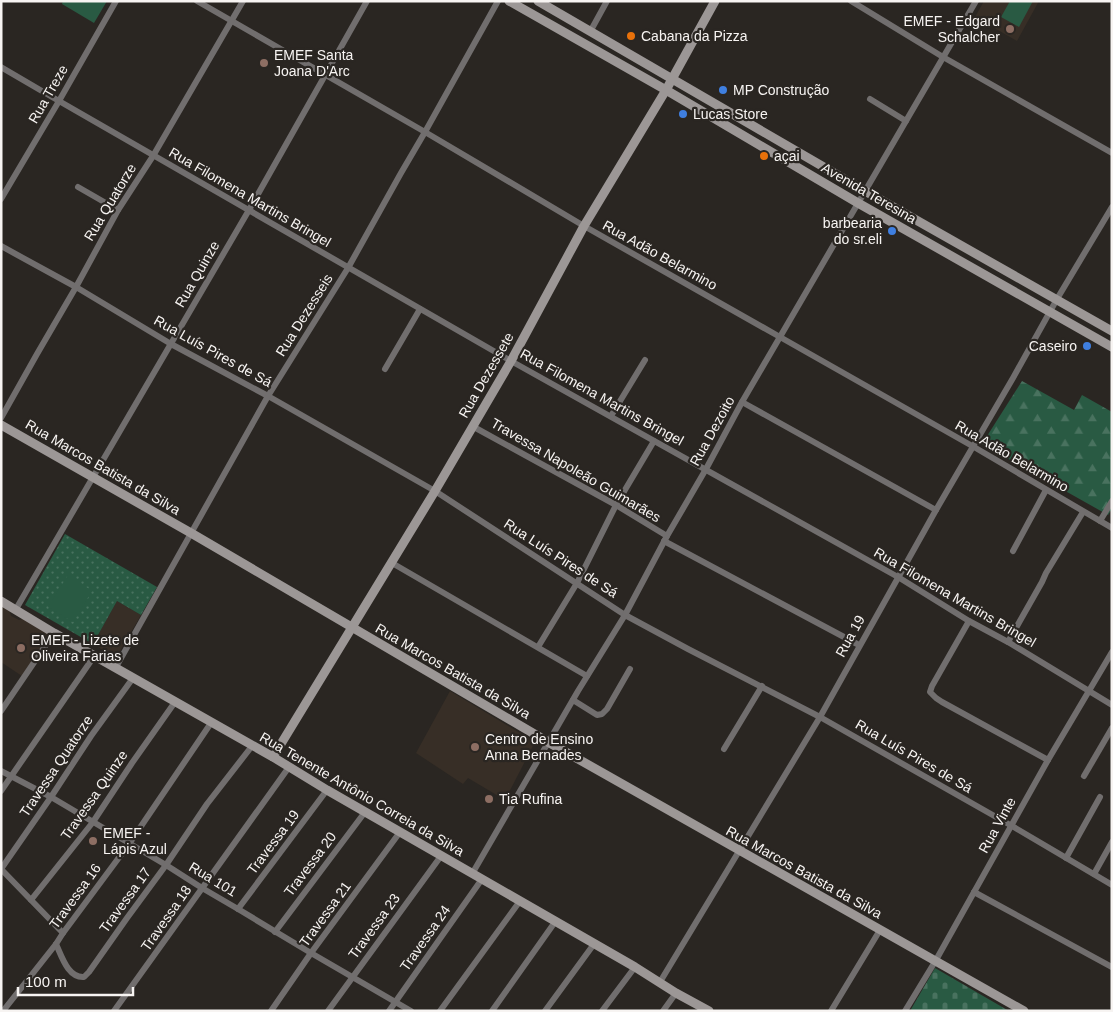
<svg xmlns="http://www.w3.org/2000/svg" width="1113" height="1012" viewBox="0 0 1113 1012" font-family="Helvetica,sans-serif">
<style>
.built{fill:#372e26}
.forest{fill:url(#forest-firs)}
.cemetery{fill:url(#cemetery-stones)}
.park{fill:url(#park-dots)}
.pitch{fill:#295a43}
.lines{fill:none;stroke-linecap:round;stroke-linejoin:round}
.street{stroke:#716e6e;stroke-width:6}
.secondary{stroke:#9c9796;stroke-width:9}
.education-dot{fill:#8d6e63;stroke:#2a2622;stroke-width:2}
.food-dot{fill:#e8710a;stroke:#2a2622;stroke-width:2}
.shop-dot{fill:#3f7fe0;stroke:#2a2622;stroke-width:2}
.labels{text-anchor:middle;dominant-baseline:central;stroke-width:4.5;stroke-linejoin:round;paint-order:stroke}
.poi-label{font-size:14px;fill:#f7f4f2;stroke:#2a2622;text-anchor:start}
.street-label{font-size:14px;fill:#f7f4f2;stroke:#2a2622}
</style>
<defs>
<pattern id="forest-firs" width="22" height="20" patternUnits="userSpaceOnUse" patternTransform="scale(1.25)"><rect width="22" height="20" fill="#295a43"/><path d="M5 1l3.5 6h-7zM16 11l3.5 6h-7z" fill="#49725f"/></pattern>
<pattern id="cemetery-stones" width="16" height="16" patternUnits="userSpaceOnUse" patternTransform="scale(1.25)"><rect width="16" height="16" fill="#295a43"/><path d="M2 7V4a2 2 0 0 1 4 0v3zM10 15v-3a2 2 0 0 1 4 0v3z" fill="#49725f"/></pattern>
<pattern id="park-dots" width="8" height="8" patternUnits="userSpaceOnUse" patternTransform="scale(1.25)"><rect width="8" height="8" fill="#295a43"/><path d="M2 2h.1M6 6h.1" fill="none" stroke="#49725f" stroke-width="1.8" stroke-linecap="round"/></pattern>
</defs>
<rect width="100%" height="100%" fill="#2a2622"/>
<!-- built -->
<g class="built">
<path d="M984,1h55l-22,40 -42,-24z"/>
<path d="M117,601l24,14 -25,43 -23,-14z"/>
<path d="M3,604l5,3 3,9 8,4 7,-2 24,16 -28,42 -21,-14v-55z"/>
<path d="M450,691l85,51 -30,58 -37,-22 -5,6 -47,-31z"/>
</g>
<!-- forest -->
<path class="forest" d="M1022,381l52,29 8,-15 30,17v97l-4,6 -126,-71z"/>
<!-- cemetery -->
<path class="cemetery" d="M935,968l74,43h-99z"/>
<!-- park -->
<path class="park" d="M65,534l92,53 -16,28 -24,-14 -24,43 -68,-39z"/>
<!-- pitch -->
<g class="pitch">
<path d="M63,1h44l-13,22 -32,-19z"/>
<path d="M1010,1h23l-14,26 -18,-10z"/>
<path d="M68,575l24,16 -19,31 -25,-15z"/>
</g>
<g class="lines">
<!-- street -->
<g class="street">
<path d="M197,1l228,131 159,94 196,111 194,110 138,81"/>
<path d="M851,1l92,56 169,96"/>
<path d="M590,32l17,-31"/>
<path d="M1,67l58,34 452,260 387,216 71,44 39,21 104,63"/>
<path d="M870,99l36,22"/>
<path d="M78,187l40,23"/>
<path d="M1,199l58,-98 57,-100"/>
<path d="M1,246l75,41 95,57 97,52 167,95 190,124 63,34 132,68 192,109 100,59"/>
<path d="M385,369l35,-60"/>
<path d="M742,402l194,108"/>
<path d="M611,416l34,-56"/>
<path d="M1,418l36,-64 39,-67 42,-77 35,-54 90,-155"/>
<path d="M472,426l144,79 51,31"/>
<path d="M1100,521l12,-20"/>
<path d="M664,541l195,104"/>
<path d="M1013,551l33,-61"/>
<path d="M392,563l195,113"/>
<path d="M16,609l233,-399 118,-209"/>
<path d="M969,621l-37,65 -2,6 6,6 6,4 106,58"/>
<path d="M1008,642l34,-60 4,-9 37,-61"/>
<path d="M538,647l39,-64 39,-78 38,-64"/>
<path d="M116,667l152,-271 80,-128 53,-95 24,-41 73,-131"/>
<path d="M573,700l24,15 5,-1 5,-5 23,-40"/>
<path d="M1,711l53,-78"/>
<path d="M724,749l38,-63"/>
<path d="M1,771l50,26 115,68 36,23 36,21 73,44 100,58"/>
<path d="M1084,776l28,-48"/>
<path d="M1,791l94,-136"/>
<path d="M1066,858l34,-61"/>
<path d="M1,869l50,-72 40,-61 42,-58"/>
<path d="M1,869l62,64"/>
<path d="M472,874l106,-183 47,-76 42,-79 39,-67 36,-67 234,-401"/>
<path d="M1094,874l18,-32"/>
<path d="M974,892l138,75"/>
<path d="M31,900l62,-78 39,-59 43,-61"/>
<path d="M238,909l89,-119"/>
<path d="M275,932l90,-120"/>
<path d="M56,944c6,13 12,34 28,33l5,-5 38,-54 39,-53 41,-61 45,-58"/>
<path d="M660,982l160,-265 116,-207 77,-132 44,-79 55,-92"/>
<path d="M3,1011l53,-67 7,-11 66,-89 82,-121"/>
<path d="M114,1011l175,-244"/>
<path d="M271,1011l40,-58 89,-121"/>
<path d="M328,1011l113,-155"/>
<path d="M389,1011l93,-132"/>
<path d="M440,1011l80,-110"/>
<path d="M492,1011l63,-89"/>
<path d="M545,1011l49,-67"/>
<path d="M602,1011l33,-44"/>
<path d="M663,1011l13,-18"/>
<path d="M831,1011l49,-81"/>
<path d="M905,1011l31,-51 112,-200 64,-108"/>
</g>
<!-- secondary -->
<g class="secondary">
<path d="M509,1l157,89 192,113 254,144"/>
<path d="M538,1l327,190 247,140"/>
<path d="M1,425l190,108 357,209 476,269"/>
<path d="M1,601l53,32 219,124 54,33 308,177 41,26 33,18"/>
<path d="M273,757l162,-266 76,-130 73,-135 82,-136 49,-89"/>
</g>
</g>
<!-- markers -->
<g class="education-dot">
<circle cx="1010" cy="29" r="5"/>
<circle cx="264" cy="63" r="5"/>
<circle cx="21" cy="648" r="5"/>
<circle cx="475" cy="747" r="5"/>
<circle cx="489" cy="799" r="5"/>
<circle cx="93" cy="841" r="5"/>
</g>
<g class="food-dot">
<circle cx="631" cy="36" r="5"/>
<circle cx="764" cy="156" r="5"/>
</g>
<g class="shop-dot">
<circle cx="723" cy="90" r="5"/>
<circle cx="683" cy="114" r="5"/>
<circle cx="892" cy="231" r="5"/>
<circle cx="1087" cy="346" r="5"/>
</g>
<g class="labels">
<!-- poi labels -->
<g class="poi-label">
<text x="1000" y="21" text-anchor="end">EMEF - Edgard<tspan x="1000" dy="16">Schalcher</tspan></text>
<text x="641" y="36">Cabana da Pizza</text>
<text x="274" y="55">EMEF Santa<tspan x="274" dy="16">Joana D'Arc</tspan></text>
<text x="733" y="90">MP Construção</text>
<text x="693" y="114">Lucas Store</text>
<text x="774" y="156">açai</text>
<text x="882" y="223" text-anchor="end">barbearia<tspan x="882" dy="16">do sr.eli</tspan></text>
<text x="1077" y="346" text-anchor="end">Caseiro</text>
<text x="31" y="640">EMEF - Lizete de<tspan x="31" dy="16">Oliveira Farias</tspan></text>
<text x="485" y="739">Centro de Ensino<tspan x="485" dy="16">Anna Bernades</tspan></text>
<text x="499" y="799">Tia Rufina</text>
<text x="103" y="833">EMEF -<tspan x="103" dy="16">Lápis Azul</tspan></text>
</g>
<!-- street labels -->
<g class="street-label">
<text transform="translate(48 94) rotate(-60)">Rua Treze</text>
<text transform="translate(869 193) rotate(30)">Avenida Teresina</text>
<text transform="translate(250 197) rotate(30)">Rua Filomena Martins Bringel</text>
<text transform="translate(110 202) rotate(-59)">Rua Quatorze</text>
<text transform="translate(660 255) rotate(29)">Rua Adão Belarmino</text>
<text transform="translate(197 274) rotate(-60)">Rua Quinze</text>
<text transform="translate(304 315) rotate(-58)">Rua Dezesseis</text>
<text transform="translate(213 351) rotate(29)">Rua Luís Pires de Sá</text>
<text transform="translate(486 375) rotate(-60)">Rua Dezessete</text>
<text transform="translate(602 397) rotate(29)">Rua Filomena Martins Bringel</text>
<text transform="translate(712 431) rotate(-61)">Rua Dezoito</text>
<text transform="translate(1012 456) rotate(30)">Rua Adão Belarmino</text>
<text transform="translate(103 467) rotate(30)">Rua Marcos Batista da Silva</text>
<text transform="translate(576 470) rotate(30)">Travessa Napoleão Guimarães</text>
<text transform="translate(561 558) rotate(33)">Rua Luís Pires de Sá</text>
<text transform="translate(955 597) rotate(30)">Rua Filomena Martins Bringel</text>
<text transform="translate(850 636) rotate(-61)">Rua 19</text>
<text transform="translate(453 671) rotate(30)">Rua Marcos Batista da Silva</text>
<text transform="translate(914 756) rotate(30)">Rua Luís Pires de Sá</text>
<text transform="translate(56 766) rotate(-56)">Travessa Quatorze</text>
<text transform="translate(362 794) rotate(30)">Rua Tenente Antônio Correia da Silva</text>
<text transform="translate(94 795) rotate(-55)">Travessa Quinze</text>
<text transform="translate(997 825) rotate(-61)">Rua Vinte</text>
<text transform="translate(273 842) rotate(-53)">Travessa 19</text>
<text transform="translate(310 864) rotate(-53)">Travessa 20</text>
<text transform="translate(804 872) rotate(29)">Rua Marcos Batista da Silva</text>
<text transform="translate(213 879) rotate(31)">Rua 101</text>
<text transform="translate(75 896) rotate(-54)">Travessa 16</text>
<text transform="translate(125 900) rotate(-54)">Travessa 17</text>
<text transform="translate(325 914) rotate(-54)">Travessa 21</text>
<text transform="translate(166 918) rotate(-55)">Travessa 18</text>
<text transform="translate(374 926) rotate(-54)">Travessa 23</text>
<text transform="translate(425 938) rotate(-55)">Travessa 24</text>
</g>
</g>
<!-- border -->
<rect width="1113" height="1012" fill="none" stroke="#f7f4f2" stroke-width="5"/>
<!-- scale -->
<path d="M18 987v8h115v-8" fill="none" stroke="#f7f4f2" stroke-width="2.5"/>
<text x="25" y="987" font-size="15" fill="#f7f4f2" stroke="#2a2622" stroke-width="4" paint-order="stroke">100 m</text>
</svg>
